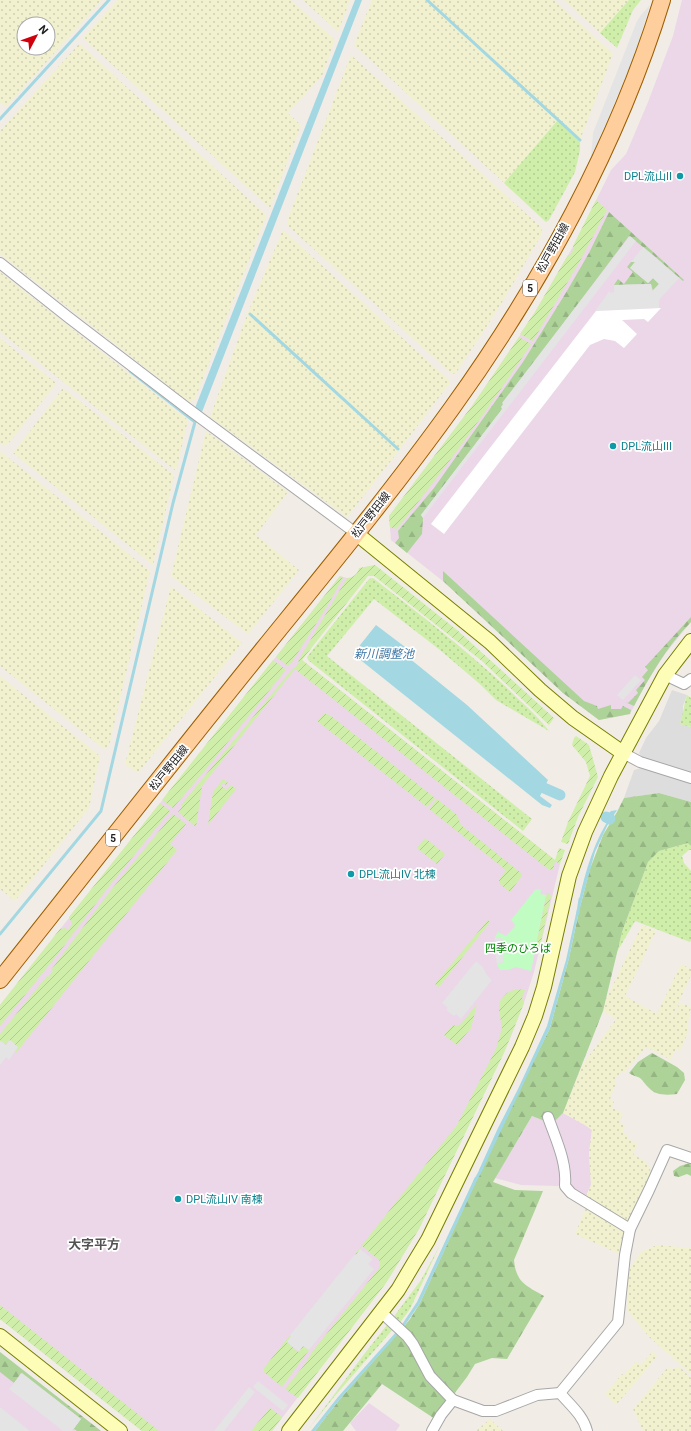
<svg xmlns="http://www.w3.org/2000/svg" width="691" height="1431" viewBox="0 0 691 1431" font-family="Roboto,'Noto Sans JP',sans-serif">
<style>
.residential{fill:#dedddd}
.industrial{fill:#ebd7e8}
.farmland{fill:url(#farmland-dots);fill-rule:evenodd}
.grass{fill:url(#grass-dots)}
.forest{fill:url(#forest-firs)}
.park{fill:#c1fdc2}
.garden{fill:url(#garden-furrows)}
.parking{fill:#e4e4e4}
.water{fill:#a3d7e2}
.pier{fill:#fff}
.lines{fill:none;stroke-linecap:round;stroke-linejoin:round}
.stream{stroke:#a3d7e2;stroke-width:3}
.canal{stroke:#a3d7e2;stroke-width:11}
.street-casing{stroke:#a7a7a7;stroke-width:12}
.secondary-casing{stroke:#787e00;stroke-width:16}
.primary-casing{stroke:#9c5e00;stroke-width:18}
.street{stroke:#fff;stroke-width:10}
.secondary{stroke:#fefdb7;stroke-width:14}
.primary{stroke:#ffce9d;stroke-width:16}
.culture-dot{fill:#0f9aa8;stroke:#fff;stroke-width:1.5}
.labels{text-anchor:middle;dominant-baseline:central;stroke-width:3.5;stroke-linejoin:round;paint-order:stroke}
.shield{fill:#fff;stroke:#636363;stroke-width:1}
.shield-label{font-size:10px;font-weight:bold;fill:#202020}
.culture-label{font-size:11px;fill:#0d838f;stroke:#fff;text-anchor:start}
.street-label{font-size:11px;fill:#202020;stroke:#fff}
.park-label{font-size:11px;fill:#048806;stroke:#fff}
.water-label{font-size:12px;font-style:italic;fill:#4079a6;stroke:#fff}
.quarter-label{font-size:13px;font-weight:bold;fill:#535353;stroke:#fff}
</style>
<defs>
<pattern id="farmland-dots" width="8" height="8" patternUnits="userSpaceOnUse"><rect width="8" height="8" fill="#f1f1d0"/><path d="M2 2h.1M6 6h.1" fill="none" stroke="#ceceb2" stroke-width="1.8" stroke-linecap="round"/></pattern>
<pattern id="grass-dots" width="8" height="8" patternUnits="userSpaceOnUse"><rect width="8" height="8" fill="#cfeea9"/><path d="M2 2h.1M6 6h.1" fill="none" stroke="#b1cc91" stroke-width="1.8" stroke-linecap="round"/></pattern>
<pattern id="forest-firs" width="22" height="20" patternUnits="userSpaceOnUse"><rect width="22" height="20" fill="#add398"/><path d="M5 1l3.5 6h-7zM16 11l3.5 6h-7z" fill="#95b583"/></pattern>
<pattern id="garden-furrows" width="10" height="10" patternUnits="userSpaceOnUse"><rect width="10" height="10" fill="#cfeea9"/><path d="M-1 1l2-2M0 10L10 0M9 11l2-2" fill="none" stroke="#b1cc91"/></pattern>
</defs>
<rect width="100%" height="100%" fill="#f1ede6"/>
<!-- residential -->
<g class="residential">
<path d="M672,690l15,5 -4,11v8l-3,10 11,3v46l-48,-14 -4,-6 7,-15 13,-17z"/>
<path d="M641,768l50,15v19l-32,-9 -35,5 10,-28z"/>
</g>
<!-- industrial -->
<g class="industrial">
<path d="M682,0h9v622l-26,32 -20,31 -15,29 -31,6 -36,-27 -119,-111 -53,-42 -2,-24 83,-110 43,-63 20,-31 40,-69 36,-73 15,-16 22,-52 25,-66z"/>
<path d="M356,574l-54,86 258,204 -26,108 -10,31 -14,36 -91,190 -33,54 -114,148h-130l-142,-112v-314l340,-429 7,2h4z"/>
<path d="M563,1113l22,12 7,5 -3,23 2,32 -6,13 -14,-9 -19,-65z"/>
<path d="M532,1116l15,6 12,34 2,28 -3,2 -37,-1 -26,-7z"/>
<path d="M0,1352l101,79h-101z"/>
<path d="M369,1403l31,22 -4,6h-40l-6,-8z"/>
</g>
<!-- farmland -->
<g class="farmland">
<path d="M0,0h102l-95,106 -7,-2zM24,24h24v24h-24z"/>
<path d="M118,0h173l44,40 -13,36 -34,37 13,12 -31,83 -186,-169 1,-4z"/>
<path d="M303,0h47l-12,32z"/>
<path d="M372,0h182l59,54 -33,86 -22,-20 -54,63 -150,-138z"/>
<path d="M564,0h65l-29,33z"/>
<path d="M80,44l185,170v5l-70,180 -6,3 -189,-148v-123l78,-86z"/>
<path d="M351,55l190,172 1,7 -44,75 -42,64 -4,1 -165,-149v-4z"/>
<path d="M282,232h3l165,149 -1,3 -48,64 -54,69 -137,-100 38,-105z"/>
<path d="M0,272l188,148 -12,51 -176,-139z"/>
<path d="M0,338l56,45v1l-48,60 -6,1 -2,-2z"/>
<path d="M63,388l111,87 -21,90 -140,-112z"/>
<path d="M206,431l82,61 -32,43 43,35 -51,64 -77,-58z"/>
<path d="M0,451l150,120 -41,175 -5,3 -104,-83z"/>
<path d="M171,586l71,57 -104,130 -13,-9z"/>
<path d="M0,676l100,80 -11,52 -74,93 -15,-12z"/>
<path d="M642,925l14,6 -31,65 32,18 24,-50 10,5v6l-21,47 10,-19 11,4 -4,21 2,1 -3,8 -6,14 -4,-2 -5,11 -25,-13 -22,26 -2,-2 -8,10 2,2 -6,16 4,3 -2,5 11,7 -4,8 6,4 -2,5 1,2 3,2v3l11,6 -5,10 13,8 4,7 1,7 -12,32 -13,16 -41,-26 6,-13 -2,-32 3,-23 -7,-5 -22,-12 20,-49 33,-45 -13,-8 3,-12z"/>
<path d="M586,1208l39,24 -3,23 -47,-21z"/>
<path d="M657,1245l34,3v126l-42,-37 -22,-27v-29l3,-13 11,-16z"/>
<path d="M653,1351l4,6 -41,48 -11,-11 17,-20 2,1 12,-14 5,4z"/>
<path d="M668,1367l4,2 8,-2 11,11v53h-48l-10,-22z"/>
<path d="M490,1419l13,12h-27z"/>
</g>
<!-- grass -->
<g class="grass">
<path d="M629,0h12l-8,10 -16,38 -17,-15z"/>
<path d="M558,120l22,20v10l-5,22 -26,48 -3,2 -42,-39z"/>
<path d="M373,578c45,35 91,70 133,109 15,15 31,28 43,44l-53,-31 -15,-15 -41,-35 -66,-51 -47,57 205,163 -9,12 -215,-171 -1,-3 62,-78z"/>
<path d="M687,695l4,3v29l-11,-3c3,-10 4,-19 7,-29z"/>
<path d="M688,843l3,3v4h-2l-7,6 2,7 7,8v69l-1,2 -55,-21 -18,31 5,-20 26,-70 11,-11z"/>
<path d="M440,1245l-30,64 -11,15 -5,-6 1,-3 26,-35z"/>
<path d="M387,1325h3l4,3 -60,69 -27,34 58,-78z"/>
</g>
<!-- forest -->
<g class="forest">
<path d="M609,212l75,68 -1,1 -31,-27 -23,-18 -126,168v4l-82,107 2,3 -1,16 -15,19 -12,-10 4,-5 -1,-7 36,-43 89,-126 44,-71 22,-38z"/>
<path d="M631,262h4l-5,6 18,15 5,-5 6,6 -6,7 -2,-7 -37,1 4,-6 6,5 9,-12 -6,-5z"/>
<path d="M443,571l141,130 13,5 1,3 13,-4v4h10l2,-3 8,4 -1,4 -31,6 -36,-27 -120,-112z"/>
<path d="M691,617v5c-24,24 -41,54 -57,84l-9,-4 3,1 10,-10 -2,-3 9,-10 -3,-3 6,-7 -3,-3z"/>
<path d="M659,793l32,9v44l-3,-3 -29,8 -11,11 -26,70 -19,79 -40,102 -11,11 -20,-8 -39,66 22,8 28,1 -29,69c2,23 13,26 30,36l-37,63 -15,-1 -17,6 -8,13 -32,42 -53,-35 -39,47h-28l25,-32 61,-69 9,-11 10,-16 80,-174 50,-101 19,-70 10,-47 11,-42 13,-34 14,-23 7,-14z"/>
<path d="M652,1053l25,14 7,6 1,7 -8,14c-10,1 -21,2 -28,-6 -4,-3 -5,-7 -9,-10 -4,-2 -7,-2 -11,-5l9,-11z"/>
<path d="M690,1163l1,1v12l-4,-2 -8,3 -5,-1 -1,-5 7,-5z"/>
<path d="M0,1352l101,79h-24l-3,-2 -2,2 9,-12 -60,-46 -7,10 -14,-11z"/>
</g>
<!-- park -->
<path class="park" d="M538,889l3,1 -1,4 6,1 -15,76 -15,-4 -9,3h-7l-3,-6 7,-2 -2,-13 1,-10 -8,-2 3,-5 8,4 9,-10 -1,-3 -3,-3 24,-30z"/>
<!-- garden -->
<g class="garden">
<path d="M596,200l11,10 -27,51 -47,80 -13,-7 15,-22 33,-57h2l4,-7 -1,-2z"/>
<path d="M519,337l12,7c-40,62 -84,122 -130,180l-5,5 -6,-2 -1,-11 83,-110z"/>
<path d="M375,565l82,65 97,88 -5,7 -67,-64 -108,-85h-6l-66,84 253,200 4,-12 6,2 -5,14 -5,-3 -2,9 -5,-1 -253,-200 -93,117 -6,41 -18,-15 4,-5 -1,-2 113,-138 1,1 4,-6 -1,-1 49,-83c6,0 11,-4 12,-10z"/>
<path d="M340,576l3,2 -17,30 -34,54 -4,4 -12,-9z"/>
<path d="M273,660l12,9v2l-78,97 -34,40 -11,-8z"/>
<path d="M324,714h3l4,2 104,82 -8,9 -110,-86z"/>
<path d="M576,736l13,9 9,32 -20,40 -10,27 -7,-2 7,-20 22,-46 -4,-14 -14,-17 2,-7z"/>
<path d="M223,779l5,4 -2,2 -3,-2 -2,3 6,4 4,-5 5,4 -28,36 5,-33z"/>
<path d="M437,799l20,16 4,10 60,48v4l-11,15 -10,-8 -1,-4 7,-10 -77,-61z"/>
<path d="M160,803l10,8 -60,74 -56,74 -54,67v-21l60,-76 5,-1 3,2 4,-6 -3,-7z"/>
<path d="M173,814l13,10 -16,20 7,6 -161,203 -1,-1 3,-5 -9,-7 -4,5 -4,-4 -1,1v-8l47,-58 1,1 5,-6 -2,-1 60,-80z"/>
<path d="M425,838l20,16 -8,10 -20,-16z"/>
<path d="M547,893h2l2,3 -12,55 -4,-1z"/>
<path d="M488,920l2,2 -51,65 -4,-3z"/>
<path d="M516,989l9,1 -3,8 2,5 -20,50 -85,176 -33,54 -88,115 -13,-9 20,-25 7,-12 68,-85v-6l-18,-15 -6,9 -1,-1 102,-129 39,-76 6,-21 -3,-18 1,-9 7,-8z"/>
<path d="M477,1004l-6,24 -14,17 -13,-10 9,-10 3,1 5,-2z"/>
<path d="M0,1305l159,126h-17l-142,-112z"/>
<path d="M290,1335l1,1 -4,6 11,10 5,-6 6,4 -27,37 -18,-15v-4z"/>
<path d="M270,1408l12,9 -10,14h-21z"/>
</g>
<!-- parking -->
<g class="parking">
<path d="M650,5l-16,52 -43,101 2,-25 44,-112 4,-6z"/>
<path d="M630,236l6,5 -213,277 -2,-3 81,-106 -1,-2 2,-3 -1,-1z"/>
<path d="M643,247l36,31 -20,22v8l-64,3 15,-21v3l4,-1v-7l37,-1 1,7 7,-7 -6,-6 -5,5 -18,-15 5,-6h-4z"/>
<path d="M635,675l6,5 -18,20 -6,-5z"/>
<path d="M495,937l8,2 -1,10 2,13 -7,2 -3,-19z"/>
<path d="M476,961l6,5 5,9 5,5 -31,39 -5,-5 -2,2 -8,-6 2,-2 -6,-5z"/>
<path d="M10,1040l8,7 -9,13 -3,-3 -6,8v-23l1,-1 5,4z"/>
<path d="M360,1249l13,10 -5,5 6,5 -65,81 -6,-4 -4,6 -12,-10 4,-6 -1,-1 65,-81 1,1z"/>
<path d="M22,1373l59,46 -9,12h-9l-54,-42z"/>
<path d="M258,1381l30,24 -5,6 -30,-24z"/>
<path d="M249,1387l6,5 -31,39h-10z"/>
<path d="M0,1407l30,24h-30z"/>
</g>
<!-- water -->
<g class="water">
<path d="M355,0h7l-160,412 -7,-4z"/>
<path d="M376,625l37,28 -4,5 58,47 81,75 -8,16 12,9 -2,3 -8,-3 -189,-151z"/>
<path d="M617,810l-10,16 -12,26 -14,51 -2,-3c7,-30 15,-60 33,-85l-3,-2 2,-2z"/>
<path d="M577,909l2,2 -10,47 -19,70 -68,143 -3,-1 19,-42 20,-39 29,-63 19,-66z"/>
<path d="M475,1177l3,1 -58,125 -17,25 -2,-2 16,-24z"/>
<path d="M397,1331l2,2 -59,66 -25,32h-4l27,-34z"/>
</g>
<!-- pier -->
<path class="pier" d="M661,308l-13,14 -4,-3 -22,1 15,14 -13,14 -9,-7 -11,-2 -14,6 -146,189 -13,-10 165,-213z"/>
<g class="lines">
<!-- stream -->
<g class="stream">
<path d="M427,0l153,140"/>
<path d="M0,119l109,-119"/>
<path d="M250,314l148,135"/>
<path d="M578,913l2,-14"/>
<path d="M0,934l101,-123 72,-308 22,-81 -65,-51"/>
<path d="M475,1181l7,-13"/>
</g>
<!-- canal -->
<g class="canal">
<path d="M544,788l16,7"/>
<path d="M606,817l4,2"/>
</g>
<!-- street casing -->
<g class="street-casing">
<g id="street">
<path d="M0,263l68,54 119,91 170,126"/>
<path d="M665,675l19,9 7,-5"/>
<path d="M623,753l17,9 51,16"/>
<path d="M548,1117c8,23 19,45 17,69l6,7 59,36"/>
<path d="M381,1312l26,24 6,8 17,32 23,24 30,11h13l41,-16 23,-2c10,12 23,22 27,38"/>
<path d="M560,1393l58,-71 7,-67 5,-26 19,-39 18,-40 24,8"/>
<path d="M432,1431l9,-16 12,-15"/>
</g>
</g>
<!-- secondary casing -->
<g class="secondary-casing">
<g id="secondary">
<path d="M357,534l133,108 50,48 33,28 50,35"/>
<path d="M0,1336l120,95"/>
<path d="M289,1431l109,-141 16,-27 14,-23 94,-193 13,-31 9,-29 25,-111 16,-44 26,-56 54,-101 26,-34"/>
</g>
</g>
<!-- primary casing -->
<g class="primary-casing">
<path id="primary" d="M0,980c88,-111 175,-222 264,-332 64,-79 129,-158 188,-240 88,-122 166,-264 210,-408"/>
</g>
<!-- street -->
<use href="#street" class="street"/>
<!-- secondary -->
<use href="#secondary" class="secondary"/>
<!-- primary -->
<use href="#primary" class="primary"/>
</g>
<!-- markers -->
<g class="culture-dot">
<circle cx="680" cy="176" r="4"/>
<circle cx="613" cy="446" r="4"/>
<circle cx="351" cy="874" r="4"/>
<circle cx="178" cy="1199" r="4"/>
</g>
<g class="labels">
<!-- shield labels -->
<g class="shield">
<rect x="523" y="280" width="14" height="16" rx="3"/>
<rect x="106" y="830" width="14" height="16" rx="3"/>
</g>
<g class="shield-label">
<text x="530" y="288">5</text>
<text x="113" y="838">5</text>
</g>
<!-- culture labels -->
<g class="culture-label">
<text x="672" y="176" text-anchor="end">DPL流山II</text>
<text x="621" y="446">DPL流山III</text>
<text x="359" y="874">DPL流山IV 北棟</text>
<text x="186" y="1199">DPL流山IV 南棟</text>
</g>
<!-- street labels -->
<g class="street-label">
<text transform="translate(553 248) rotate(-61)">松戸野田線</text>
<text transform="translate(371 515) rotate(-52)">松戸野田線</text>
<text transform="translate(169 768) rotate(-51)">松戸野田線</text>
</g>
<!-- park labels -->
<g class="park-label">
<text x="518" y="948">四季のひろば</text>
</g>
<!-- water labels -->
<g class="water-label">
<text x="384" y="654">新川調整池</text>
</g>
<!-- quarter labels -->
<g class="quarter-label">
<text x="94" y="1244">大字平方</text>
</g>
</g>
<!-- north arrow -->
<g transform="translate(36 36) rotate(49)"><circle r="19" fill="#ffffff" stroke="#a6a6a6"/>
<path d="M0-3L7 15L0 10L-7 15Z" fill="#d0000d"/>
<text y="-6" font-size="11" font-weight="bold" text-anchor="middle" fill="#202020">N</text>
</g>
</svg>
